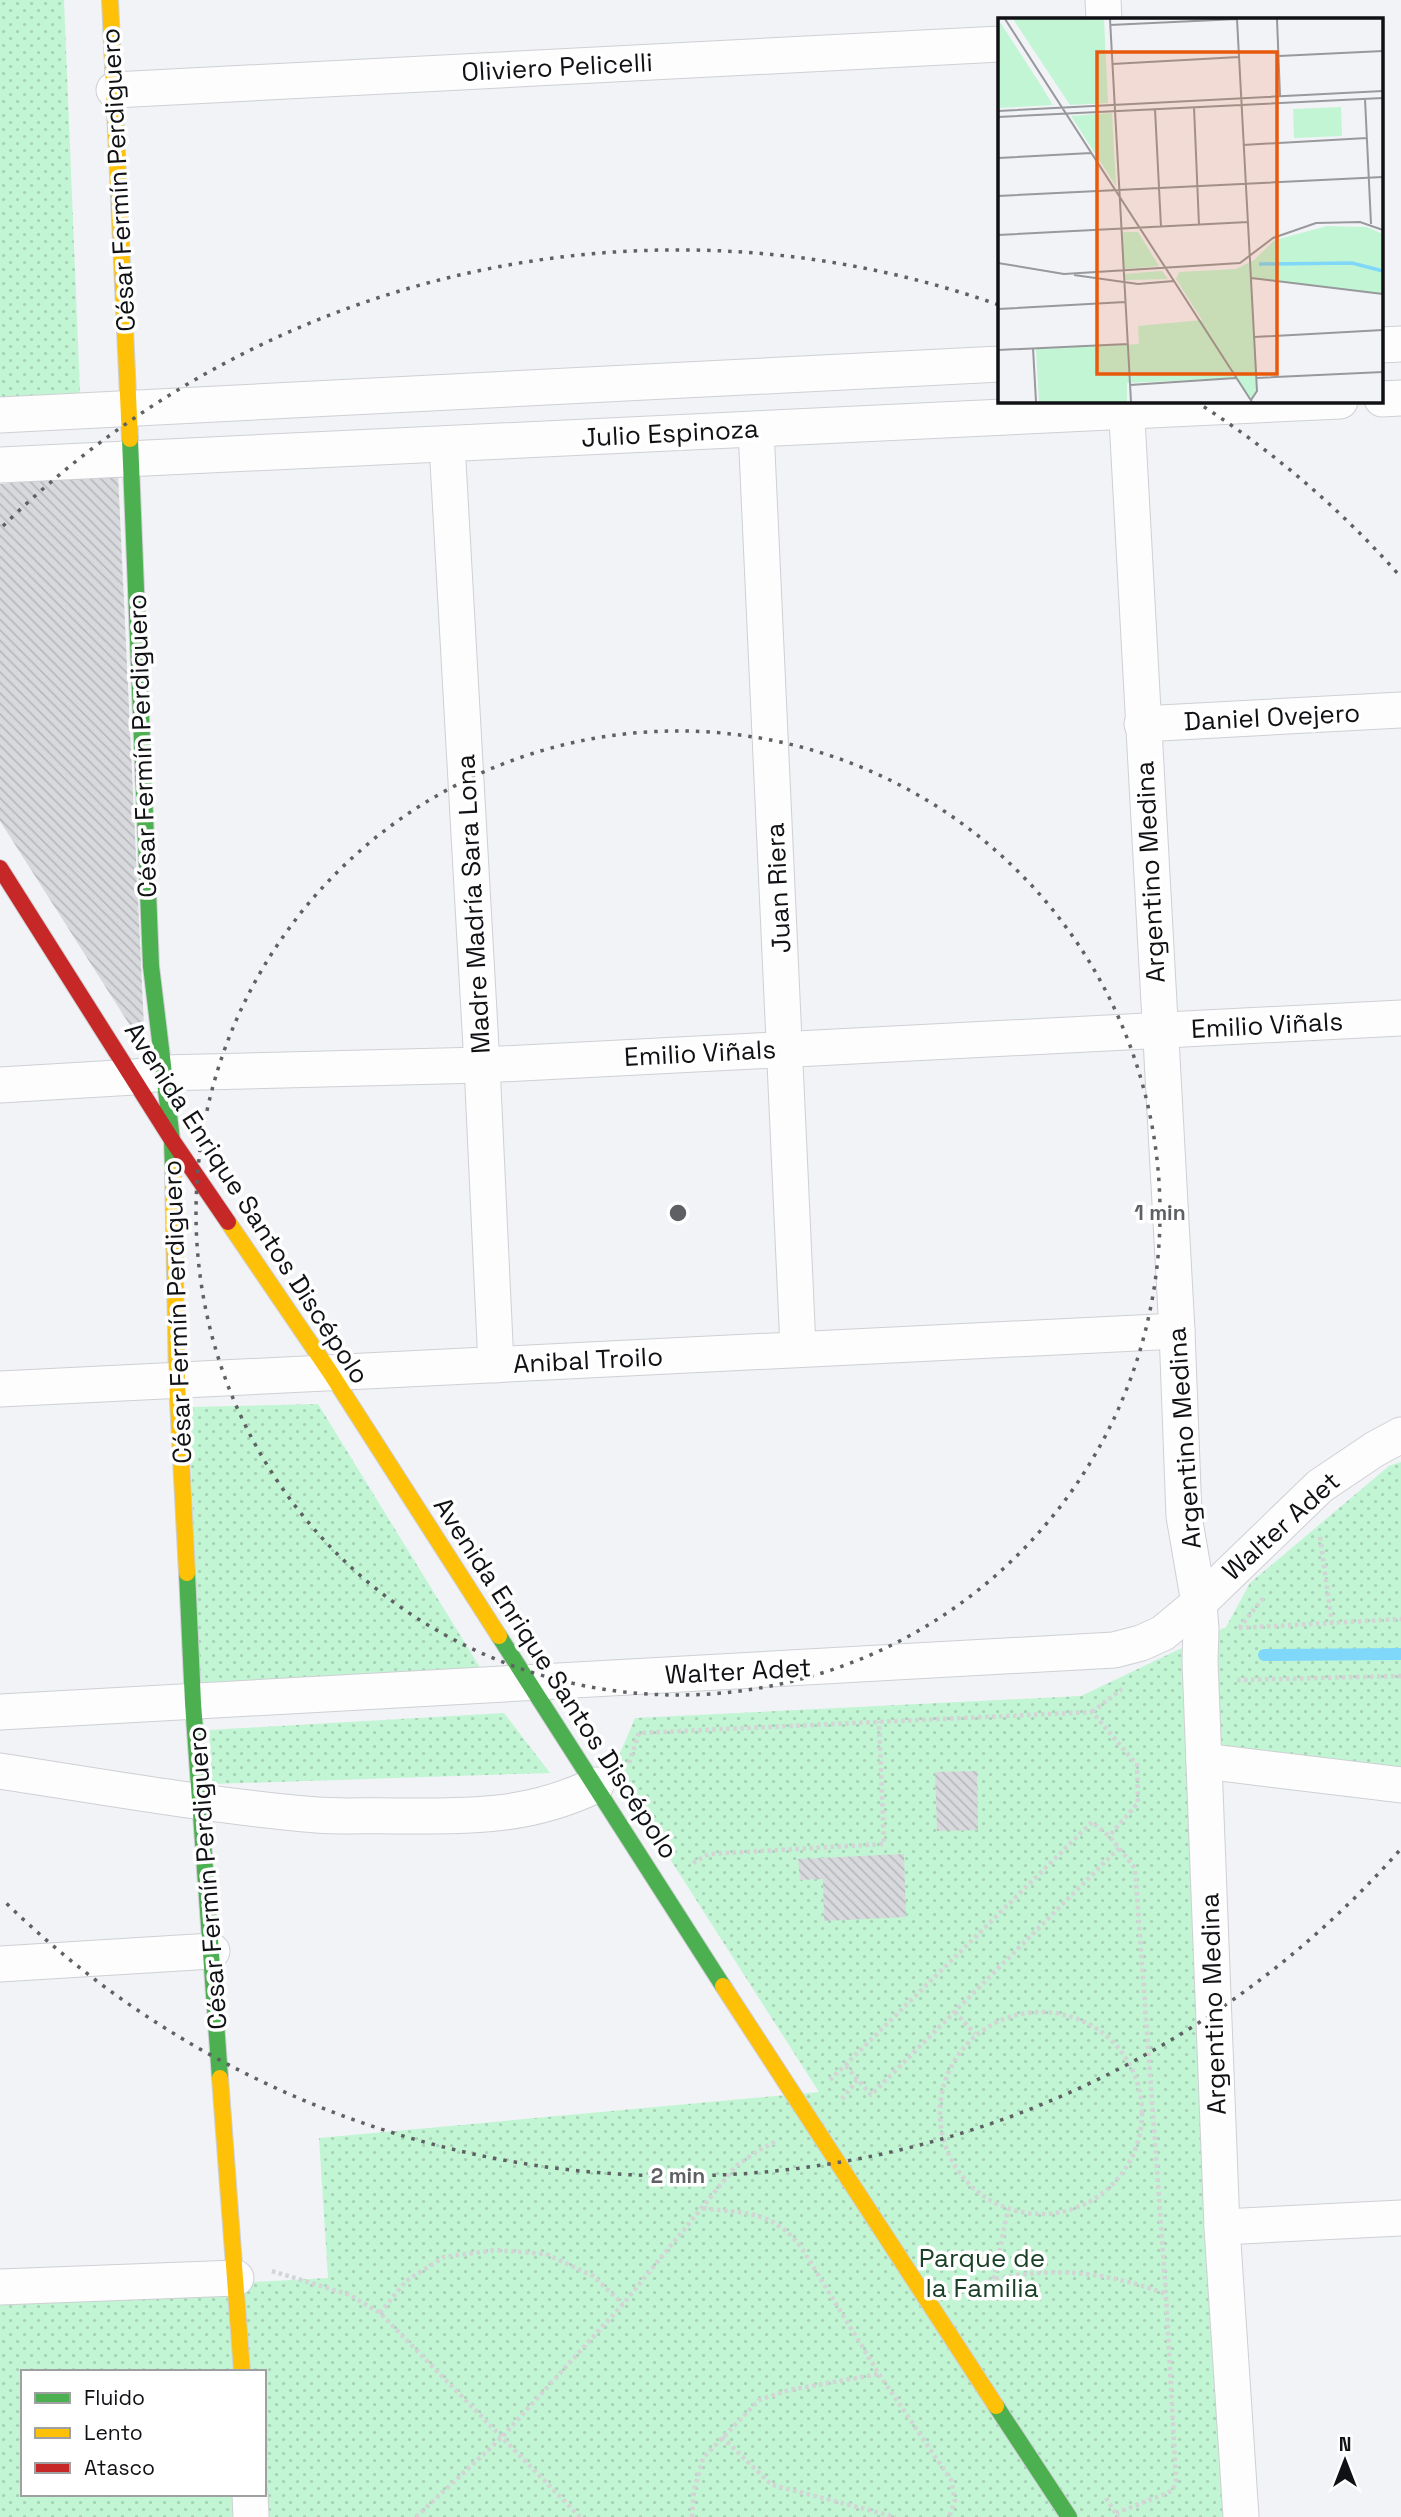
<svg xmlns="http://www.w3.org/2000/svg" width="1401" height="2517" viewBox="0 0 1401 2517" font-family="'Space Grotesk',sans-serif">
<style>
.park{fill:url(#park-dots);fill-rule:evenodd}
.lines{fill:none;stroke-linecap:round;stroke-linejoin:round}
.stream{stroke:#7fd8fa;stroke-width:12}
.building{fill:url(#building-back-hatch)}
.street-casing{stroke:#ced0d3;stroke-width:37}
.fast-casing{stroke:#ced0d3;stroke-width:18}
.slow-casing{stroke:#ced0d3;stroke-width:18}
.jam-casing{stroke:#ced0d3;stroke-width:18}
.path{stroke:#d3d4d6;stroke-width:4.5;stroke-dasharray:3.5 3.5;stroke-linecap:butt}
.street{stroke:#fdfdfe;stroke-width:35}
.fast{stroke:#4caf50;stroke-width:16}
.slow{stroke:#ffc107;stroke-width:16}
.jam{stroke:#c62828;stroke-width:16}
.ring{fill:none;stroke:#5f6063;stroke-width:3.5;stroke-dasharray:3.5 7}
.labels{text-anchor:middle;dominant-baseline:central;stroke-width:7;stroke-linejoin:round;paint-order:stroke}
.street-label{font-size:26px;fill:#101114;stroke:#fff}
.park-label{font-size:26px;fill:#1a4128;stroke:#fff}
.inset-river{fill:none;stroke:#7fd8fa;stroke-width:3.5}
.inset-road{fill:none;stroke:#98999c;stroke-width:2}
.view{fill:#e8590c;fill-opacity:0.15;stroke:#e8590c;stroke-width:3.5}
.inset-edge{fill:none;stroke:#101114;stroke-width:3.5}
.centre{fill:#5f6063;stroke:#fff;stroke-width:3.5}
.ring-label{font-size:21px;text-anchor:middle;font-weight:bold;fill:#5f6063;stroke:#fff;stroke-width:7;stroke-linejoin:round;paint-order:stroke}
</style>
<defs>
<pattern id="park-dots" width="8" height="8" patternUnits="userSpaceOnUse" patternTransform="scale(1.75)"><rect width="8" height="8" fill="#c2f5d4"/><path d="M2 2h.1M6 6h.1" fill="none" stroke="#a6d1b5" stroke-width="1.8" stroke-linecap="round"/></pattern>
<pattern id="building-back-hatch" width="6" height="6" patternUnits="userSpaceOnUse" patternTransform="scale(1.75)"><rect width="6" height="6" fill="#d8d9dc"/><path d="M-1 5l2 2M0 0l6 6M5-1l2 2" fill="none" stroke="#b8b9bc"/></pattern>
</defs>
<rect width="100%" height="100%" fill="#f2f3f7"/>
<!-- park -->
<g class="park">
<path d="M0,0h64l16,393 -80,5z"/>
<path d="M318,1404l166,270 -285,18 -10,-285z"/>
<path d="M1401,1462v323l-197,-23 37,755h-1241v-221l328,-18 -9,-140 500,-46 -206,-322 22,-52 446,-22 145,-69 24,-44 139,-117zM23,2372h241v122h-241z"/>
<path d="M504,1713l46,60 -338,11 -3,-54z"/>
</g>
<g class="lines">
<!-- stream -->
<path class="stream" d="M1264,1655l137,-1"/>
</g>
<!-- building -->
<g class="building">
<path d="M118,474l27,575 -145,-228v-337z"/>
<path d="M977,1771l1,59 -41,1 -2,-59z"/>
<path d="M904,1854l2,63 -82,4 -1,-42 -23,1 -2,-21z"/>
</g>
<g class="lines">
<!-- street casing -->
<g class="street-casing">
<g id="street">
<path d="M1103,0l1,19"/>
<path d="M114,90l886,-46"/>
<path d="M1382,345l19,-1"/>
<path d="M1382,399l19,-1"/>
<path d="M1126,401l51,930 7,185 15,87 2,26 -1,32 22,566 19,290"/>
<path d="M0,415l1000,-51"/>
<path d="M756,429l42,918"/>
<path d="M447,444l35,621 14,300"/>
<path d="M0,465l1340,-64"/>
<path d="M1142,724l259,-14"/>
<path d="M0,1085l134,-8 28,-4 320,-8 919,-47"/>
<path d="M0,1389c392,-19 784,-41 1177,-58"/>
<path d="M0,1712l1114,-62 27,-7 22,-10 36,-30 121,-117 55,-37 26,-14"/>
<path d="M1204,1761l197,24"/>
<path d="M0,1771c105,16 211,35 317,44 27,2 54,0 81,1 72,0 130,2 198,-31"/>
<path d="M0,1964l212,-13"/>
<path d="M1222,2227l179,-9"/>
<path d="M0,2287l236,-9"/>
<path d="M250,2494l1,23"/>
</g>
</g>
<!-- fast casing -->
<g class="fast-casing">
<g id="fast">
<path d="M130,439l21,527 21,174 1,30"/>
<path d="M187,1573l6,130 27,375"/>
<path d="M499,1636l224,350"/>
<path d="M996,2406l73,111"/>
</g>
</g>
<!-- slow casing -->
<g class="slow-casing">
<g id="slow">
<path d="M110,0l20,439"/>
<path d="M173,1170l4,211 10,192"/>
<path d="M228,1222l102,150 169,264"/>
<path d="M723,1986l273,420"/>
<path d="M220,2078l22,294"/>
</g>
</g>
<!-- jam casing -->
<g class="jam-casing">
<path id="jam" d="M0,868l172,272 56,82"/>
</g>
<!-- path -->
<g class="path">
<path d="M1320,1537l12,86"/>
<path d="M1239,1628l25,-31"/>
<path d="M1239,1628l162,-9"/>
<path d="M1237,1680l164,-4"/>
<path d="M1092,1712l30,-23"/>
<path d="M629,1763l10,-30 453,-21 45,53 1,38 -29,33"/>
<path d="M693,1863l16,-9 175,-10 -5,-123"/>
<circle cx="1041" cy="2113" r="101"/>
<path d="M955,2012l20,22"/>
<path d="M846,2066l25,29 248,-247"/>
<path d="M830,2080l262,-258 17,14 26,32 31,426 10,187 -3,9 -8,4 -49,19"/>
<path d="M842,2099l15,-19"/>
<path d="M703,2208c43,6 69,2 98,39l78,127 72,106 4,21 -6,16"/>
<path d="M272,2271l78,24 30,18 200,204"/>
<path d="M994,2279l14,-70"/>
<path d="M969,2288c65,-25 134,-18 197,6"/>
<path d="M380,2313l26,-32 38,-24 52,-7 50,4 47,22 30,28"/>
<path d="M265,2402l1,58"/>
<path d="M722,2437l50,48 124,32"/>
<path d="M1106,2498l12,19"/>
<path d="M416,2517l85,-79 122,-134 113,-138 23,-16 18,-9"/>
<path d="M692,2517l2,-26 9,-33 56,-58 30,-10 90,-16"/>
</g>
<!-- street -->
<use href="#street" class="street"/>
<!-- fast -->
<use href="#fast" class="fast"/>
<!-- slow -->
<use href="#slow" class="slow"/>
<!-- jam -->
<use href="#jam" class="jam"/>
</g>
<!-- distance rings -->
<g class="ring">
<circle cx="678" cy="1213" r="482"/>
<path d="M1399 1851A963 963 0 0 1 3 1900M3 526A963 963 0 0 1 999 305M1195 401A963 963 0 0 1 1399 575"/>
</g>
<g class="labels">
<!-- street labels -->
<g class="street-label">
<text transform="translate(557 67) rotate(-3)">Oliviero Pelicelli</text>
<text transform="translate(118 180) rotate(-93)">César Fermín Perdiguero</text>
<text transform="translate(670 433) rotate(-3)">Julio Espinoza</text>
<text transform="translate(1272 717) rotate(-3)">Daniel Ovejero</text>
<text transform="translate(142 746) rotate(-92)">César Fermín Perdiguero</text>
<text transform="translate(1150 872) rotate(-93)">Argentino Medina</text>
<text transform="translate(778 888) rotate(-93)">Juan Riera</text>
<text transform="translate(473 904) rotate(-93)">Madre Madría Sara Lona</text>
<text transform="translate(1267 1025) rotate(-3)">Emilio Viñals</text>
<text transform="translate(700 1053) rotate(-3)">Emilio Viñals</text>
<text transform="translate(247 1203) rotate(57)">Avenida Enrique Santos Discépolo</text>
<text transform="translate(177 1312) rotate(-92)">César Fermín Perdiguero</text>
<text transform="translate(588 1360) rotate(-3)">Anibal Troilo</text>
<text transform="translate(1184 1438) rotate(-94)">Argentino Medina</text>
<text transform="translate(1281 1526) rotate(-42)">Walter Adet</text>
<text transform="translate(738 1671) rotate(-3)">Walter Adet</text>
<text transform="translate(556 1678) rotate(57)">Avenida Enrique Santos Discépolo</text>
<text transform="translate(207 1878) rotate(-94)">César Fermín Perdiguero</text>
<text transform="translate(1213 2004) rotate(-92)">Argentino Medina</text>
</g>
<!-- park labels -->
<g class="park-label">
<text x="982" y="2258">Parque de<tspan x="982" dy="30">la Familia</tspan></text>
</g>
</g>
<!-- overview -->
<g transform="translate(998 18)">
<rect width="385" height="385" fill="#f2f3f7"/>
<path d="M343,89l1,29 -48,2 -1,-29zM114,95l4,73 -45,-70z" fill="#c2f5d4"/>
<path d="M0,1l39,60 16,26 -55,3zM15,1h91l4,84 -38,2zM329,208l40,1 16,7v60l-132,-16 6,113 -6,9 -15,-22 -109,5v19h-88l-3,-53 103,-5 -1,-18 64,-6 -26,-41 3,-7 57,-3 18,-9 21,-20zM124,214h16l21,34 -36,3zM164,253l6,8 -43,1 -1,-6z" fill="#c2f5d4"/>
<path class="inset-river" d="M261,246l93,-1 31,8"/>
<path class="inset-road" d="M7,1l247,383M112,1l21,383M239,1l20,372 -6,9M279,1l3,77M112,7l127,-6M281,38l104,-5M114,46l127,-7M367,81l6,125M196,89l5,118M157,91l6,118M0,93l385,-20M0,99l385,-19M245,127l124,-7M0,140l93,-5M0,178l385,-19M0,217l250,-13M0,245l66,11 176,-11 33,-25 43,-15 44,-1 23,8M76,257l64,9 36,-3M253,260l132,16M0,291l127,-7M256,319l129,-7M35,330l3,54M0,332l130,-6M258,360l127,-6M132,367l106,-7"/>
<path class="view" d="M99,34h180v322h-180z"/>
<rect width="385" height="385" class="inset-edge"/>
</g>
<circle cx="678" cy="1213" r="10" class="centre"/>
<g class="ring-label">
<text x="1160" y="1220">1 min</text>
<text x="678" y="2183">2 min</text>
</g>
<!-- legend -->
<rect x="21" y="2370" width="245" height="126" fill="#ffffff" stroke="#9fa0a1" stroke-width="2"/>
<rect x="35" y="2393" width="35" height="10" fill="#4caf50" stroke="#9fa0a1" stroke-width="2"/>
<text x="84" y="2405" font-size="21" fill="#101114">Fluido</text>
<rect x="35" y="2428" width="35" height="10" fill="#ffc107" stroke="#9fa0a1" stroke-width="2"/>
<text x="84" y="2440" font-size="21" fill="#101114">Lento</text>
<rect x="35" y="2463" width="35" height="10" fill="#c62828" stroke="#9fa0a1" stroke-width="2"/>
<text x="84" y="2475" font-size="21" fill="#101114">Atasco</text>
<!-- north arrow -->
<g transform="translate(1345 2461)" stroke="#ffffff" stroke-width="5" paint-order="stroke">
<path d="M0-5L12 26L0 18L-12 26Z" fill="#101114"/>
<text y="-10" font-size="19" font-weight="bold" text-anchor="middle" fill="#101114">N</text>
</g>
</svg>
